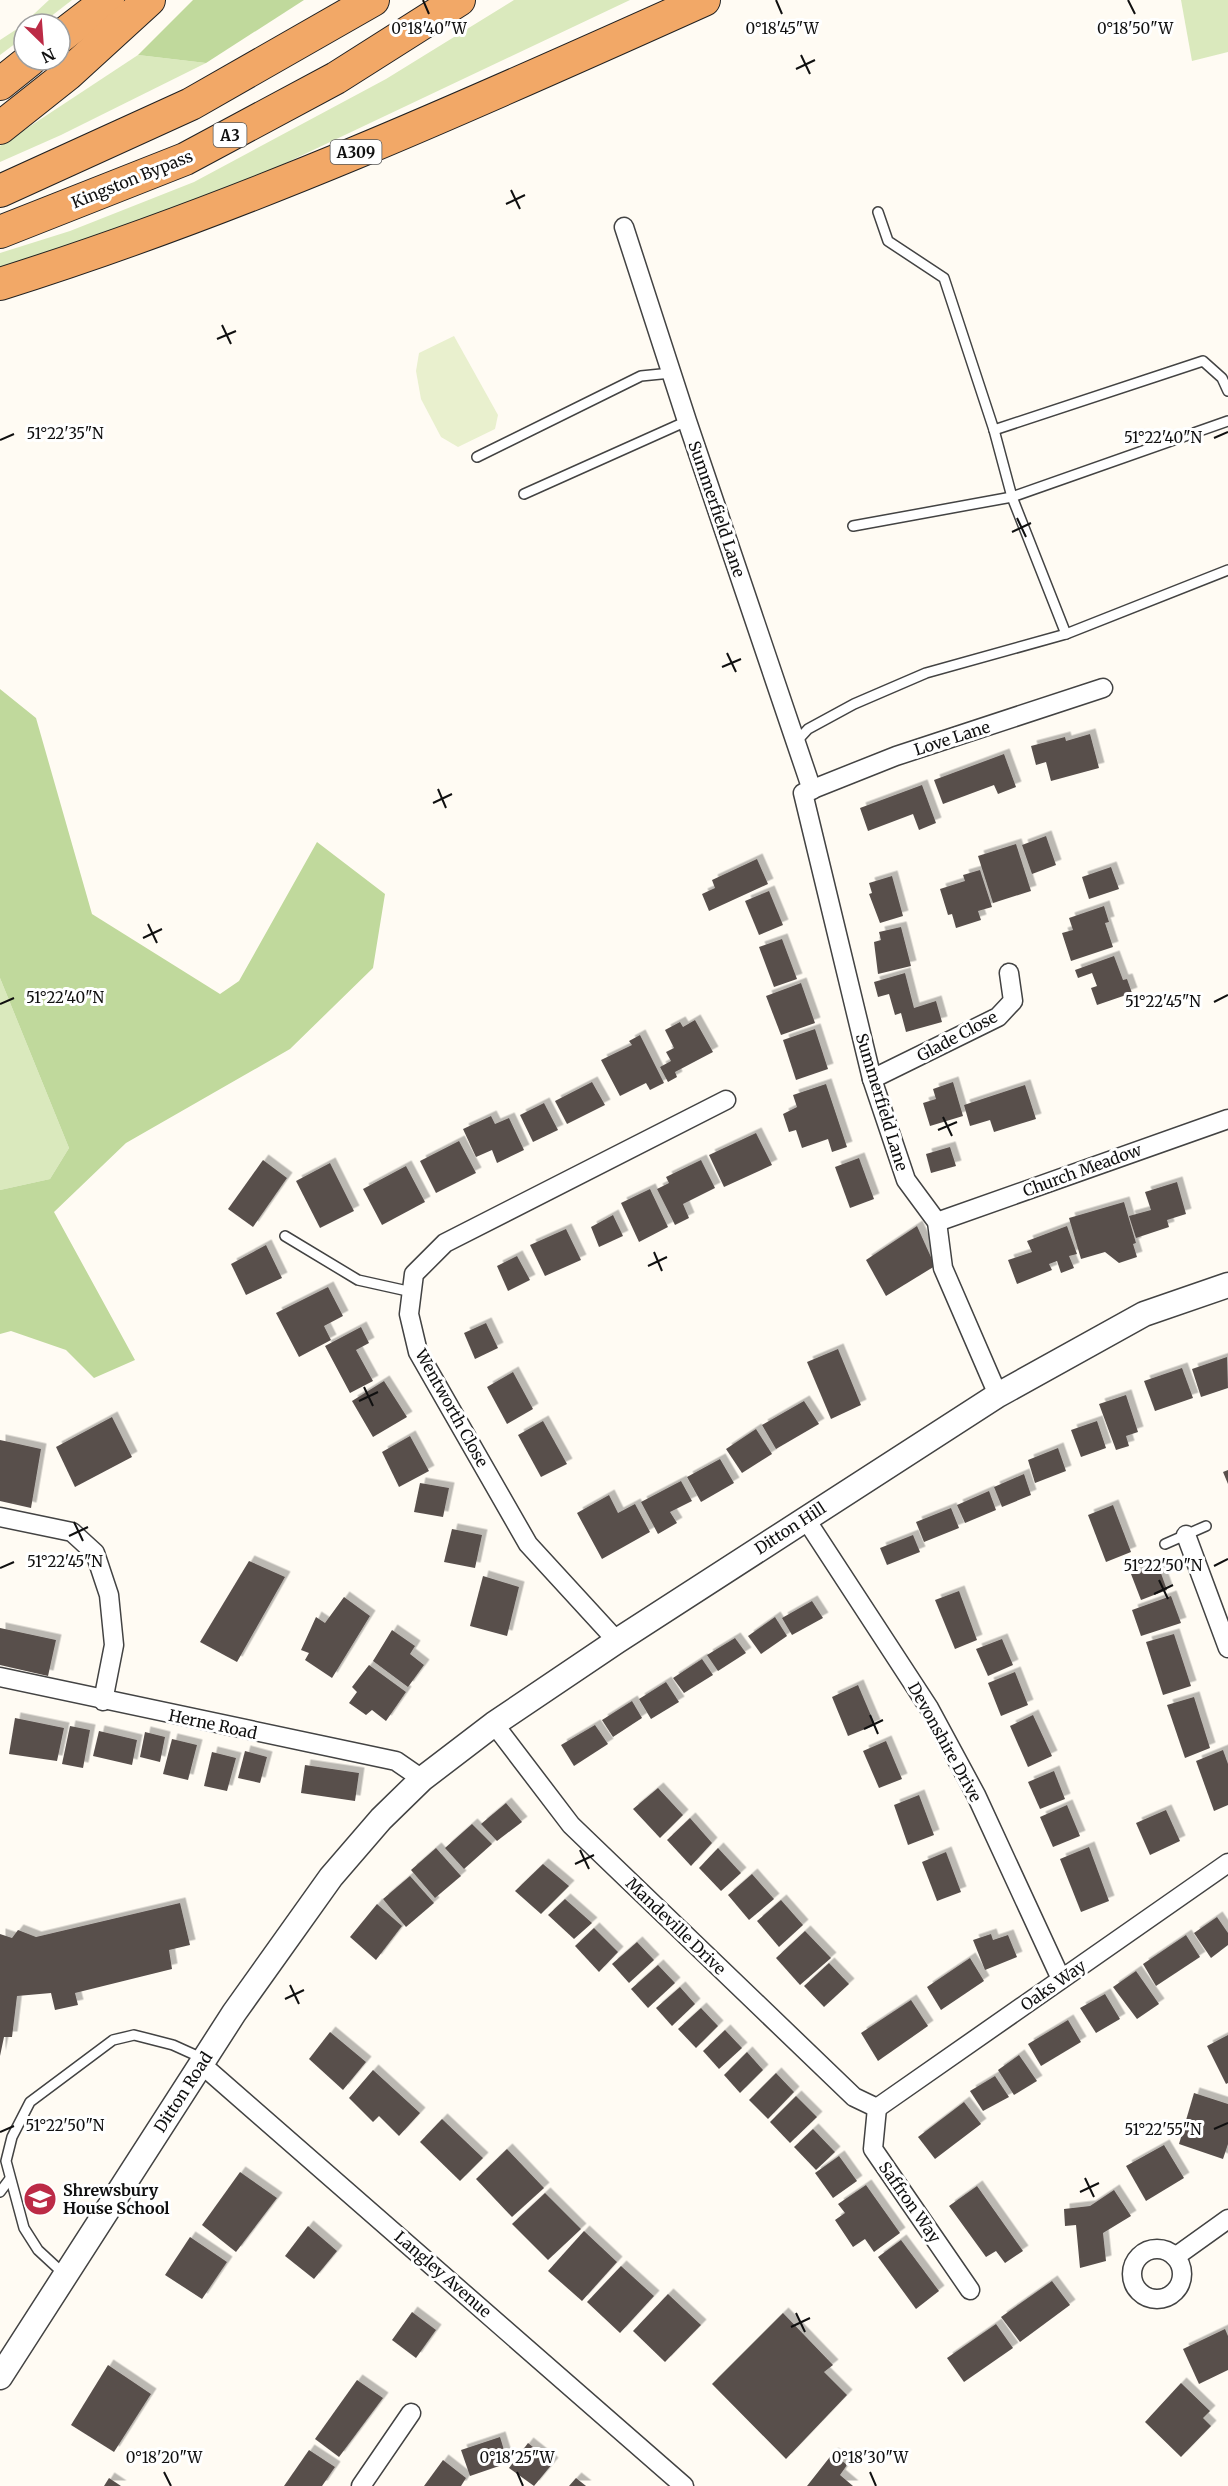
<svg xmlns="http://www.w3.org/2000/svg" width="1228" height="2486" viewBox="0 0 1228 2486" font-family="Merriweather,serif">
<style>
.green{fill:#dae9bd}
.forest{fill:#c0d99c}
.pitch{fill:#e9f0ce}
.building{fill:#584f4c;filter:url(#shadow)}
.lines{fill:none;stroke-linecap:round;stroke-linejoin:round}
.service-casing{stroke:#434343;stroke-width:12}
.minor-casing{stroke:#434343;stroke-width:21}
.tertiary-casing{stroke:#434343;stroke-width:27}
.trunk-casing{stroke:#212121;stroke-width:34}
.service{stroke:#fff;stroke-width:9}
.minor{stroke:#fff;stroke-width:18}
.tertiary{stroke:#fff;stroke-width:24}
.trunk{stroke:#f2a867;stroke-width:32}
.ticks{fill:none;stroke:#101010;stroke-width:2}
.labels{text-anchor:middle;dominant-baseline:central;stroke-width:6;stroke-linejoin:round;paint-order:stroke}
.shield{fill:#fff;stroke:#585858;stroke-width:1.5}
.shield-label{font-size:15px;font-weight:bold;fill:#101010}
.street-label{font-size:16px;fill:#101010;stroke:#fff}
.poi-label{font-size:16px;font-weight:bold;fill:#101010;stroke:#fff;text-anchor:start}
.ticks-label{font-size:15px;text-anchor:middle;fill:#101010;stroke:#fff;stroke-width:6;stroke-linejoin:round;paint-order:stroke}
</style>
<defs>
<filter id="shadow"><feDropShadow dx="5.5" dy="-5.5" stdDeviation="0" flood-color="#0004"/></filter>
</defs>
<rect width="100%" height="100%" fill="#fffbf3"/>
<!-- green -->
<g class="green">
<path d="M49,0h23l-31,24h-17v13l-24,18v-15l20,-13z"/>
<path d="M514,0h116l-359,170 -127,50 -144,50v-17l70,-22 124,-49 192,-103z"/>
<path d="M1181,0h47v52l-36,9z"/>
<path d="M138,55l68,8 -145,72 -61,27v-16z"/>
<path d="M0,978l69,170 -19,31 -50,11z"/>
</g>
<!-- forest -->
<g class="forest">
<path d="M193,0h111l-98,63 -68,-8z"/>
<path d="M0,689l36,29 56,196 128,80 19,-13 78,-139 68,52 -12,74 -83,81 -164,94 -72,69 81,148 -41,18 -28,-28 -55,-19 -11,3v-144l50,-11 19,-31 -69,-170z"/>
</g>
<!-- pitch -->
<path class="pitch" d="M454,336l44,79 -3,14 -37,18 -17,-10 -20,-38 -5,-28 3,-18z"/>
<!-- building -->
<g class="building">
<path d="M1090,734l9,34 -48,13 -5,-19 -10,3 -5,-19 34,-9 1,4z"/>
<path d="M1004,754l12,33 -18,7 -4,-9 -51,19 -9,-24z"/>
<path d="M922,785l14,38 -17,7 -6,-16 -45,17 -8,-23z"/>
<path d="M1046,836l10,29 -24,9 -10,-29z"/>
<path d="M1016,844l15,47 -38,12 -15,-47z"/>
<path d="M757,859l11,25 -59,27 -7,-17 13,-6 -3,-8z"/>
<path d="M1111,867l8,22 -30,10 -7,-22z"/>
<path d="M980,870l12,37 -14,4 3,9 -25,8 -4,-14 -4,1 -8,-26 25,-8 -2,-6z"/>
<path d="M892,876l11,40 -23,7 -11,-29 3,-1 -3,-10z"/>
<path d="M769,891l14,34 -24,10 -14,-34z"/>
<path d="M1104,906l5,16 -4,1 8,24 -42,14 -9,-28 11,-3 -4,-12z"/>
<path d="M901,927l10,39 -33,8 -4,-32 7,-2 -2,-8z"/>
<path d="M782,939l15,40 -23,8 -15,-40z"/>
<path d="M1114,956l9,24 4,-1 5,14 -35,12 -6,-17 6,-2 -5,-13 -14,5 -3,-8z"/>
<path d="M905,973l9,35 22,-7 6,21 -36,10 -5,-19 -6,2 -6,-21 -11,3 -4,-15z"/>
<path d="M801,983l14,40 -34,12 -15,-39z"/>
<path d="M695,1020l18,32 -38,20 2,5 -9,5 -8,-15 11,-6 -5,-9 8,-4 -9,-18 15,-8 3,5z"/>
<path d="M815,1029l13,40 -32,11 -13,-40z"/>
<path d="M640,1035l24,48 -14,7 -4,-7 -26,13 -19,-36 31,-15 -3,-4z"/>
<path d="M592,1082l13,23 -38,19 -12,-23z"/>
<path d="M953,1082l10,34 -33,10 -7,-23 13,-4 -3,-10z"/>
<path d="M826,1084l21,63 -15,5 -4,-13 -26,9 -6,-18 -7,2 -6,-18 14,-7 -4,-12z"/>
<path d="M1025,1085l11,34 -42,13 -4,-12 -20,6 -6,-21z"/>
<path d="M544,1103l14,27 -25,12 -13,-27z"/>
<path d="M491,1116l4,8 14,-6 15,32 -27,13 -5,-13 -16,7 -13,-28z"/>
<path d="M756,1133l16,32 -48,22 -15,-32z"/>
<path d="M459,1141l17,32 -40,20 -16,-32z"/>
<path d="M950,1147l6,19 -25,7 -5,-19z"/>
<path d="M859,1158l15,41 -24,9 -15,-41z"/>
<path d="M263,1160l24,18 -34,49 -25,-18z"/>
<path d="M701,1160l14,28 -32,16 6,14 -14,7 -18,-36 12,-6 -3,-6z"/>
<path d="M330,1163l24,48 -34,17 -24,-47z"/>
<path d="M406,1166l19,36 -43,23 -19,-36z"/>
<path d="M1177,1182l9,32 -19,6 2,7 -33,11 -7,-22 22,-6 -6,-18z"/>
<path d="M650,1189l18,38 -29,15 -18,-39z"/>
<path d="M1124,1202l12,41 -3,1 4,13 -18,6 -14,-11 -24,7 -12,-41z"/>
<path d="M613,1215l10,21 -24,11 -8,-20z"/>
<path d="M917,1226l18,40 -49,30 -20,-36z"/>
<path d="M1067,1226l10,28 -8,2 5,12 -13,5 -4,-12 -8,3 3,6 -35,14 -9,-24 24,-8 -5,-11z"/>
<path d="M566,1229l15,31 -36,16 -15,-31z"/>
<path d="M266,1245l16,33 -36,17 -15,-31z"/>
<path d="M517,1256l13,24 -22,11 -11,-25z"/>
<path d="M328,1287l15,29 -19,10 7,14 -32,17 -23,-44z"/>
<path d="M486,1323l12,25 -23,11 -11,-26z"/>
<path d="M361,1327l8,16 -13,7 17,31 -23,12 -25,-47z"/>
<path d="M838,1349l23,56 -30,14 -24,-57z"/>
<path d="M1227,1357l1,31 -27,9 -9,-28z"/>
<path d="M1182,1368l11,30 -38,13 -11,-30z"/>
<path d="M513,1372l20,37 -26,15 -20,-37z"/>
<path d="M384,1381l23,36 -34,20 -21,-36z"/>
<path d="M1126,1395l12,37 -12,4 3,10 -13,4 -17,-46z"/>
<path d="M804,1401l15,23 -43,25 -14,-24z"/>
<path d="M112,1417l20,40 -57,30 -19,-40z"/>
<path d="M543,1421l24,43 -26,13 -23,-42z"/>
<path d="M1097,1421l9,27 -25,9 -10,-27z"/>
<path d="M756,1429l16,25 -30,19 -16,-24z"/>
<path d="M410,1436l19,35 -30,16 -17,-35z"/>
<path d="M0,1440l41,9 -10,59 -31,-7z"/>
<path d="M1058,1448l8,23 -31,12 -7,-23z"/>
<path d="M720,1459l14,24 -33,19 -14,-25z"/>
<path d="M1228,1470v14l-5,-12z"/>
<path d="M1024,1474l7,21 -29,12 -8,-20z"/>
<path d="M681,1481l11,20 -22,11 7,11 -19,11 -17,-32z"/>
<path d="M420,1483l29,5 -6,29 -29,-5z"/>
<path d="M989,1491l7,19 -31,13 -8,-18z"/>
<path d="M609,1495l9,18 17,-9 15,28 -48,27 -25,-46z"/>
<path d="M1113,1505l18,47 -25,10 -18,-47z"/>
<path d="M951,1508l8,20 -35,14 -8,-20z"/>
<path d="M452,1529l30,6 -7,33 -31,-6z"/>
<path d="M913,1535l7,17 -33,13 -7,-17z"/>
<path d="M249,1561l36,16 -48,85 -37,-20z"/>
<path d="M1158,1565l9,25 -26,10 -10,-26z"/>
<path d="M483,1576l36,11 -12,49 -37,-10z"/>
<path d="M959,1591l18,49 -22,9 -20,-49z"/>
<path d="M1171,1596l10,27 -40,13 -9,-26z"/>
<path d="M344,1597l26,19 -38,62 -27,-18 4,-7 -8,-3 15,-33 9,6z"/>
<path d="M812,1601l11,17 -31,17 -10,-17z"/>
<path d="M775,1617l12,19 -26,18 -13,-18z"/>
<path d="M0,1628l56,12 -8,36 -48,-11z"/>
<path d="M392,1630l23,16 -5,8 14,11 -16,22 -35,-26z"/>
<path d="M1174,1634l17,52 -28,9 -17,-53z"/>
<path d="M735,1638l11,15 -28,18 -11,-16z"/>
<path d="M1002,1639l11,26 -25,11 -12,-27z"/>
<path d="M702,1659l11,16 -29,18 -11,-15z"/>
<path d="M369,1665l37,27 -20,29 -14,-11 -6,5 -17,-12 8,-11 -5,-5z"/>
<path d="M1015,1672l13,33 -27,11 -13,-33z"/>
<path d="M666,1682l13,20 -28,17 -12,-20z"/>
<path d="M858,1685l17,40 -27,11 -16,-39z"/>
<path d="M1194,1697l16,51 -25,10 -18,-53z"/>
<path d="M632,1701l10,17 -29,19 -11,-17z"/>
<path d="M1033,1715l19,41 -24,11 -18,-41z"/>
<path d="M15,1718l49,10 -7,33 -48,-7z"/>
<path d="M595,1725l13,19 -34,22 -13,-21z"/>
<path d="M70,1726l20,4 -7,38 -21,-4z"/>
<path d="M99,1731l38,9 -5,25 -39,-9z"/>
<path d="M145,1732l20,5 -5,25 -20,-5z"/>
<path d="M172,1739l25,6 -9,35 -25,-6z"/>
<path d="M886,1741l16,38 -23,9 -16,-37z"/>
<path d="M1223,1750l5,14v41l-14,6 -18,-50z"/>
<path d="M245,1751l22,6 -7,26 -22,-5z"/>
<path d="M212,1752l24,6 -9,33 -23,-5z"/>
<path d="M305,1765l54,8 -4,28 -54,-8z"/>
<path d="M1054,1771l11,28 -25,10 -12,-27z"/>
<path d="M658,1788l25,27 -23,23 -27,-29z"/>
<path d="M919,1795l15,40 -26,10 -14,-40z"/>
<path d="M506,1803l16,19 -25,19 -16,-17z"/>
<path d="M1067,1805l13,31 -27,11 -13,-30z"/>
<path d="M1166,1810l14,31 -30,14 -14,-32z"/>
<path d="M690,1818l22,25 -21,23 -24,-26z"/>
<path d="M472,1824l20,20 -28,25 -19,-21z"/>
<path d="M1089,1847l20,54 -28,11 -21,-53z"/>
<path d="M436,1848l25,28 -26,22 -24,-28z"/>
<path d="M718,1848l23,25 -20,18 -22,-23z"/>
<path d="M946,1852l15,40 -24,9 -15,-39z"/>
<path d="M543,1864l26,22 -28,28 -26,-23z"/>
<path d="M752,1874l22,25 -25,21 -21,-25z"/>
<path d="M410,1876l24,27 -28,24 -23,-28z"/>
<path d="M565,1899l27,24 -18,16 -26,-24z"/>
<path d="M781,1900l22,25 -24,22 -22,-26z"/>
<path d="M180,1903l10,42 -21,5 3,19 -97,24 3,12 -23,5 -4,-17 -34,3 -5,41h-8l-4,19v-122l12,4 6,-8 18,7z"/>
<path d="M377,1904l25,22 -26,34 -26,-23z"/>
<path d="M1217,1917l11,16v12l-17,13 -17,-25z"/>
<path d="M594,1928l24,24 -19,20 -24,-26z"/>
<path d="M805,1931l26,27 -31,27 -24,-27z"/>
<path d="M991,1934l2,6 15,-5 9,22 -32,13 -12,-30z"/>
<path d="M1186,1935l14,22 -44,29 -13,-22z"/>
<path d="M637,1942l17,18 -25,23 -17,-19z"/>
<path d="M970,1958l14,23 -43,29 -14,-23z"/>
<path d="M829,1963l20,21 -25,23 -20,-21z"/>
<path d="M658,1965l17,18 -27,25 -17,-19z"/>
<path d="M1136,1971l23,33 -22,15 -24,-32z"/>
<path d="M680,1987l15,17 -23,22 -16,-18z"/>
<path d="M1105,1994l15,25 -24,14 -16,-25z"/>
<path d="M911,2000l17,26 -50,35 -17,-28z"/>
<path d="M701,2008l17,18 -22,22 -18,-19z"/>
<path d="M1068,2020l13,22 -40,24 -13,-22z"/>
<path d="M725,2030l17,18 -23,21 -16,-18z"/>
<path d="M330,2032l36,30 -23,28 -34,-31z"/>
<path d="M1228,2035v48l-2,1 -19,-38z"/>
<path d="M747,2052l16,18 -23,23 -16,-18z"/>
<path d="M1019,2055l18,26 -23,14 -16,-25z"/>
<path d="M373,2070l47,43 -21,23 -20,-20 -6,6 -24,-24z"/>
<path d="M776,2073l18,19 -26,27 -19,-19z"/>
<path d="M995,2076l14,21 -26,14 -13,-20z"/>
<path d="M1194,2093l34,11v40l-5,15 -44,-15z"/>
<path d="M796,2096l21,21 -27,26 -20,-21z"/>
<path d="M964,2102l17,22 -46,35 -17,-22z"/>
<path d="M442,2119l41,39 -23,23 -40,-39z"/>
<path d="M813,2129l22,23 -19,18 -22,-23z"/>
<path d="M1164,2145l20,33 -38,23 -20,-35z"/>
<path d="M507,2149l37,39 -32,29 -36,-38z"/>
<path d="M839,2156l18,25 -24,17 -18,-25z"/>
<path d="M240,2172l37,26 -41,54 -34,-27z"/>
<path d="M866,2185l34,48 -26,19 -9,-13 -12,8 -18,-27 10,-7 -7,-9z"/>
<path d="M977,2186l46,65 -18,12 -9,-12 -10,6 -37,-51z"/>
<path d="M1114,2190l17,26 -28,17 3,28 -26,7 -4,-43 -11,1 -1,-17 26,-3z"/>
<path d="M545,2193l36,36 -33,31 -36,-36z"/>
<path d="M308,2226l29,25 -23,28 -29,-23z"/>
<path d="M584,2231l33,31 -35,39 -34,-30z"/>
<path d="M190,2237l37,25 -25,37 -37,-24z"/>
<path d="M901,2240l38,51 -23,18 -38,-52z"/>
<path d="M621,2266l33,30 -34,37 -33,-31z"/>
<path d="M1052,2281l18,24 -50,37 -19,-25z"/>
<path d="M668,2294l33,31 -36,37 -32,-31z"/>
<path d="M412,2312l24,18 -20,28 -24,-18z"/>
<path d="M783,2313l50,52 -9,7 23,23 -61,64 -74,-75z"/>
<path d="M996,2324l17,24 -49,34 -17,-24z"/>
<path d="M1225,2329l3,7v34l-29,14 -16,-35z"/>
<path d="M108,2365l43,29 -37,58 -43,-27z"/>
<path d="M357,2380l26,18 -44,59 -24,-18z"/>
<path d="M1181,2383l29,28 -7,7 8,8 -30,31 -36,-35z"/>
<path d="M500,2437l8,26 -38,13 -9,-26z"/>
<path d="M528,2443l25,20 -19,23 -25,-18z"/>
<path d="M309,2450l26,17 -13,19h-38z"/>
<path d="M833,2453l14,12 -7,10 13,11h-46z"/>
<path d="M443,2460l23,18 -5,8h-37z"/>
<path d="M109,2478l12,8h-17z"/>
<path d="M576,2478l10,8h-17z"/>
</g>
<g class="lines">
<!-- service casing -->
<g class="service-casing">
<g id="service">
<path d="M878,212l10,29 56,37 50,152 18,67 54,137"/>
<path d="M994,430l209,-69 19,17 6,13"/>
<path d="M477,457l164,-81 30,-3"/>
<path d="M524,494l163,-73"/>
<path d="M853,526l159,-29 216,-76"/>
<path d="M797,741l11,-12 46,-25 72,-31 140,-39 162,-64"/>
<path d="M285,1236l73,44 54,12"/>
<path d="M1165,1544l41,-18"/>
<path d="M0,2192l9,-12"/>
<path d="M65,2275l-27,-25 -14,-22 -18,-67 6,-24 18,-35 83,-62 21,-5 39,10 31,14"/>
</g>
</g>
<!-- minor casing -->
<g class="minor-casing">
<g id="minor">
<path d="M624,227l63,194 125,369"/>
<path d="M872,1079l126,-62 15,-16 -4,-28"/>
<path d="M937,1222l291,-103"/>
<path d="M998,1395l-55,-127 -6,-46 -31,-42 -34,-101 -69,-286 93,-37 207,-68"/>
<path d="M0,1517l72,15 23,21 14,42 5,50 -11,56"/>
<path d="M805,1518l124,190 47,87 85,184"/>
<path d="M1186,1535l42,113"/>
<path d="M617,1641l-89,-97 -110,-192 -9,-38 5,-40 31,-31 281,-143"/>
<path d="M0,1677l396,84 26,18"/>
<path d="M494,1724l77,101 283,272 23,11"/>
<path d="M200,2063l484,423"/>
<path d="M877,2108l351,-245"/>
<path d="M877,2108l-4,41 97,141"/>
<circle cx="1157" cy="2274" r="25"/>
<path d="M1175,2257l53,-38"/>
<path d="M361,2486l50,-73"/>
</g>
</g>
<!-- tertiary casing -->
<g class="tertiary-casing">
<path id="tertiary" d="M0,2377l234,-364 97,-136 50,-58 41,-40 72,-55 123,-83 381,-246 146,-81 84,-29"/>
</g>
<!-- trunk casing -->
<g class="trunk-casing">
<g id="trunk">
<path d="M60,37l48,-37"/>
<path d="M0,84l30,-24"/>
<path d="M0,128l68,-54 81,-74"/>
<path d="M0,191l191,-87 182,-104"/>
<path d="M0,232l185,-73 151,-81 123,-78"/>
<path d="M0,284c242,-76 473,-180 704,-284"/>
</g>
</g>
<!-- service -->
<use href="#service" class="service"/>
<!-- minor -->
<use href="#minor" class="minor"/>
<!-- tertiary -->
<use href="#tertiary" class="tertiary"/>
<!-- trunk -->
<use href="#trunk" class="trunk"/>
</g>
<!-- ticks -->
<path class="ticks" d="M423,0l6,14M776,0l6,14M1128,0l7,14M801,55l9,19M796,69l19,-9M511,190l9,19M506,204l19,-9M222,325l9,19M217,339l19,-8M1214,438l14,-6M0,440l14,-6M1017,518l9,19M1012,532l19,-9M727,653l9,19M722,667l19,-8M438,789l8,19M433,803l19,-9M148,924l9,19M143,938l19,-9M1214,1002l14,-7M0,1004l14,-6M943,1117l9,19M938,1130l19,-8M654,1252l8,19M648,1266l19,-9M364,1387l9,19M359,1401l19,-9M74,1522l9,19M69,1536l19,-9M1214,1566l14,-7M0,1568l14,-6M1159,1580l9,19M1154,1594l19,-9M870,1715l8,19M864,1729l19,-9M580,1850l9,19M575,1864l19,-9M290,1985l9,19M285,1999l19,-9M1214,2129l14,-6M0,2132l14,-6M1085,2178l9,19M1080,2192l19,-9M796,2313l9,19M791,2327l19,-9M164,2472l7,14M517,2472l6,14M870,2472l6,14"/>
<!-- icons -->
<defs>
<g id="school-disc" transform="scale(1.725)"><circle r="9.5" fill="#bc2b46" stroke="#fff"/><path d="M0-5L7-2L0 1L-7-2ZM-4 1L0 2.5L4 1V4Q0 6-4 4Z" fill="#fff"/></g>
</defs>
<g fill-rule="evenodd">
<use href="#school-disc" x="40" y="2199"/>
</g>
<g class="labels">
<!-- shield labels -->
<g class="shield">
<rect x="213.5" y="123" width="33" height="24" rx="4.5"/>
<rect x="330.5" y="140" width="51" height="24" rx="4.5"/>
</g>
<g class="shield-label">
<text x="230" y="135">A3</text>
<text x="356" y="152">A309</text>
</g>
<!-- street labels -->
<g class="street-label">
<text transform="translate(132 179) rotate(-22)">Kingston Bypass</text>
<text transform="translate(717 509) rotate(71)">Summerfield Lane</text>
<text transform="translate(952 738) rotate(-18)">Love Lane</text>
<text transform="translate(957 1036) rotate(-28)">Glade Close</text>
<text transform="translate(882 1102) rotate(73)">Summerfield Lane</text>
<text transform="translate(1082 1170) rotate(-20)">Church Meadow</text>
<text transform="translate(452 1408) rotate(61)">Wentworth Close</text>
<text transform="translate(790 1528) rotate(-33)">Ditton Hill</text>
<text transform="translate(213 1724) rotate(12)">Herne Road</text>
<text transform="translate(945 1742) rotate(61)">Devonshire Drive</text>
<text transform="translate(676 1926) rotate(44)">Mandeville Drive</text>
<text transform="translate(1053 1985) rotate(-35)">Oaks Way</text>
<text transform="translate(183 2092) rotate(-57)">Ditton Road</text>
<text transform="translate(910 2202) rotate(55)">Saffron Way</text>
<text transform="translate(443 2274) rotate(41)">Langley Avenue</text>
</g>
<!-- poi labels -->
<g class="poi-label">
<text x="63" y="2190">Shrewsbury<tspan x="63" dy="18">House School</tspan></text>
</g>
</g>
<g class="ticks-label">
<text x="429" y="34">0°18'40"W</text>
<text x="782" y="34">0°18'45"W</text>
<text x="1135" y="34">0°18'50"W</text>
<text x="65" y="439">51°22'35"N</text>
<text x="1163" y="443">51°22'40"N</text>
<text x="65" y="1003">51°22'40"N</text>
<text x="1163" y="1007">51°22'45"N</text>
<text x="65" y="1567">51°22'45"N</text>
<text x="1163" y="1571">51°22'50"N</text>
<text x="65" y="2131">51°22'50"N</text>
<text x="1163" y="2135">51°22'55"N</text>
<text x="164" y="2463">0°18'20"W</text>
<text x="517" y="2463">0°18'25"W</text>
<text x="870" y="2463">0°18'30"W</text>
</g>
<!-- north arrow -->
<g transform="translate(42 42) rotate(155)"><circle r="28" fill="#ffffff" stroke="#9f9f9f" stroke-width="1.5"/>
<path d="M0-4.5L10 22L0 15L-10 22Z" fill="#bc2b46"/>
<text y="-9" font-size="16" font-weight="bold" text-anchor="middle" fill="#101010">N</text>
</g>
</svg>
